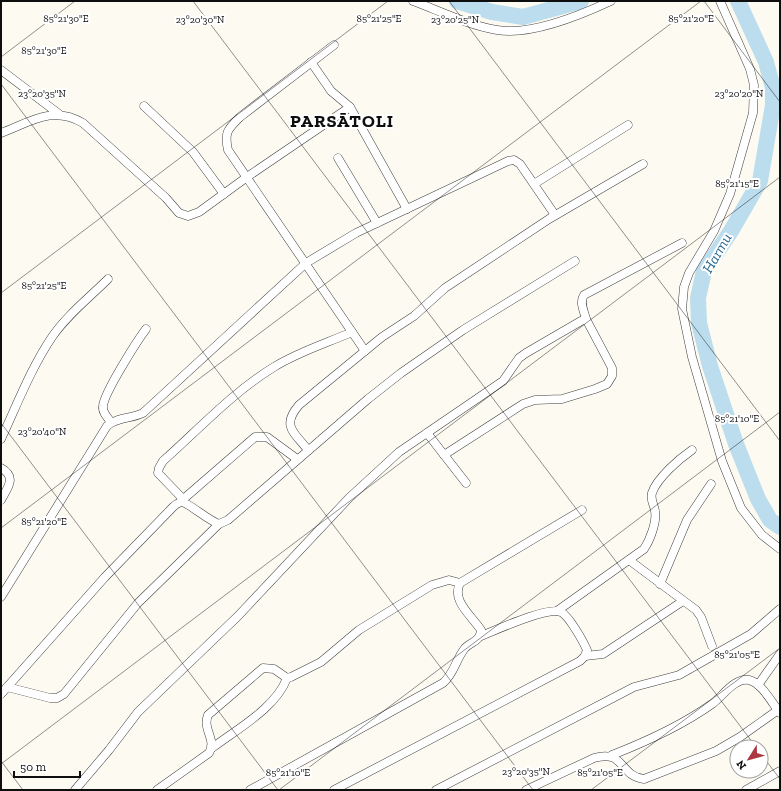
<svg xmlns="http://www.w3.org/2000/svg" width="781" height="791" viewBox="0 0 781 791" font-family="'Zilla Slab',serif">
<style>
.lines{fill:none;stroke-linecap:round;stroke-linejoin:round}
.river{stroke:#bcddee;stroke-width:16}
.street-casing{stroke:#414141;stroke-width:9}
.street{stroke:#fff;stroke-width:8}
.ticks{fill:none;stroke:#0e0e0e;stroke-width:1;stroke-opacity:0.45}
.labels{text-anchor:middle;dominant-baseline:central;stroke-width:4;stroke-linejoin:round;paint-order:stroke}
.water-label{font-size:15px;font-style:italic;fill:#276690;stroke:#fff}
.district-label{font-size:18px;font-weight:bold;letter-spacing:1px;fill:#0e0e0e;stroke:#fff}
.ticks-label{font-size:10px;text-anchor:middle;fill:#0e0e0e;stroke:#fff;stroke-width:4;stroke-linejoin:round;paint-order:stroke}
</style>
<rect width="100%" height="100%" fill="#fdfaf1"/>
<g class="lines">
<!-- river -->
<g class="river">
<path d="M457,1l35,11 31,5 58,-16"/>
<path d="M738,1l28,61 7,26v17l-13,76 -29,50 -27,40 -6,27 1,25 11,43 26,78 22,55 12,21 10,7"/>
</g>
<!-- street casing -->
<g class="street-casing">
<g id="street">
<path d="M413,1c27,10 55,24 84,29 34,6 84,-15 114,-29"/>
<path d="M720,1l30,68 4,16 -1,28 -23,81 -16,37 -25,42 -5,14 -2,22 10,48 30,104 19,47 21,27 18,14"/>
<path d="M334,45l-94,72c-12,12 -16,15 -12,33l137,201"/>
<path d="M311,62l20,29 19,16 57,102"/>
<path d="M1,70l58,44"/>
<path d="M144,106l49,46 31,42"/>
<path d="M1,133c29,-11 52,-28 82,-10l83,75 13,15 9,3 11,-4 48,-35 103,-70"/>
<path d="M338,158l39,65"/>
<path d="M534,184l94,-59"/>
<path d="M586,319c-2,-8 -7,-17 -2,-24l98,-52"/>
<path d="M111,422c-4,-5 -9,-10 -8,-16 1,-13 34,-65 43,-77"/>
<path d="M427,433l39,50"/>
<path d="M1,439c16,-34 30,-71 51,-102 15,-22 37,-39 56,-58"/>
<path d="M308,450c-14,-18 -27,-24 -9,-45l83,-68 32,-21 31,-28 104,-69 94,-55"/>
<path d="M1,468c16,9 7,19 0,32"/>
<path d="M183,499l-25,-26 1,-5 4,-7c36,-32 70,-69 111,-94 24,-15 53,-24 78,-35"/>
<path d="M180,502l75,-65h12l30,22"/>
<path d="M629,560l67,50 5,7 11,29"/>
<path d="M660,584l27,-64 24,-36"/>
<path d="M1,597l106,-171c10,-9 24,-7 36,-13l163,-150 50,-30 152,-72 6,-1 6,4 35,51"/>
<path d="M557,611l87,-62c6,-9 13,-27 11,-38 -1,-7 -5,-11 -3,-18 5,-15 27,-34 40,-43"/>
<path d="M585,656l18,-2 80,-53"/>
<path d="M758,685l22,-31"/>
<path d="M7,687l43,11h7l7,-4 74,-91 81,-79"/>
<path d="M1,694l104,-117 68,-70c2,-2 5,-4 8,-5 5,-1 28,19 38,22l9,-4 140,-121 33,-26 62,-43 112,-69"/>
<path d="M212,748c25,-19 64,-40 75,-70"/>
<path d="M612,755c36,-14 69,-29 100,-51 10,-7 23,-27 37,-24 13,3 23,23 31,33"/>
<path d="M75,790l34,-40 29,-38 100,-96 111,-118 50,-46 104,-71 16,-23 7,-5 55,-32 5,-2 26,49v8l-5,8 -12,5 -33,10 -27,1 -12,4 -79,51"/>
<path d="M157,790l52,-37c8,-14 -7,-23 -1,-38l55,-47 11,1 13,9 4,-1 30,-15 38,-32 73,-45 17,-5 11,3"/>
<path d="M250,790l193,-107c11,-9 13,-24 22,-35 7,-7 15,-6 16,-18 -9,-14 -30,-29 -21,-47l122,-73"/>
<path d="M334,790l246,-129 5,-5 2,-6c-4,-9 -18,-34 -26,-38 -13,-6 -65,18 -80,24"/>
<path d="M436,790l198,-103 45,-12 72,-41 29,-25"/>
<path d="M526,790l68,-32c31,-9 25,18 50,21l72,-28 24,-14 38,-27"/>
<path d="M746,790l34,-19"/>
</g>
</g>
<!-- street -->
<use href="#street" class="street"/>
</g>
<!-- ticks -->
<path class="ticks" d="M193,1l563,746M449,1l331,440M704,1l76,101M1,57l74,-56M1,84l532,706M1,293l387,-292M1,423l277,367M1,528l700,-527M761,754l19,25M1,761l22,29M1,764l779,-587M279,790l501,-378M591,790l189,-142"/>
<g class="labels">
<!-- water labels -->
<g class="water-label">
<text transform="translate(717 253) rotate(-60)">Harmu</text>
</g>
<!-- district labels -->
<g class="district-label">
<text x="342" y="121">PARSĀTOLI</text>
</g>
</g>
<g class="ticks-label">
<text x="66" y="22">85°21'30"E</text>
<text x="379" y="22">85°21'25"E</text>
<text x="691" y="22">85°21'20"E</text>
<text x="200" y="23">23°20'30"N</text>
<text x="455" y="23">23°20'25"N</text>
<text x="44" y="54">85°21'30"E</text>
<text x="739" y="97">23°20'20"N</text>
<text x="42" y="97">23°20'35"N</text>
<text x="737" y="187">85°21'15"E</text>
<text x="44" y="289">85°21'25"E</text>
<text x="737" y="422">85°21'10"E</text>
<text x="42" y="435">23°20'40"N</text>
<text x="44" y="525">85°21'20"E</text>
<text x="737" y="658">85°21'05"E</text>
<text x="526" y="775">23°20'35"N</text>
<text x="288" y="776">85°21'10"E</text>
<text x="600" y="776">85°21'05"E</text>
</g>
<!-- border -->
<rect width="781" height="791" fill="none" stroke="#0e0e0e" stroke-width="4"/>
<!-- north arrow -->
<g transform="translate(749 759) rotate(233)"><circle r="19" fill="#ffffff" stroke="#9f9f9f"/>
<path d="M0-3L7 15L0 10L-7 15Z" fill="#ac3841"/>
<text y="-6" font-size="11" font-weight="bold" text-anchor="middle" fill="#0e0e0e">N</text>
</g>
<!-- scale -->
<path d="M14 771v6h66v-6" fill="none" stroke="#0e0e0e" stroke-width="2"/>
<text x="20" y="771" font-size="12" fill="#0e0e0e" stroke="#ffffff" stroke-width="3" paint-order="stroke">50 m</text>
</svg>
